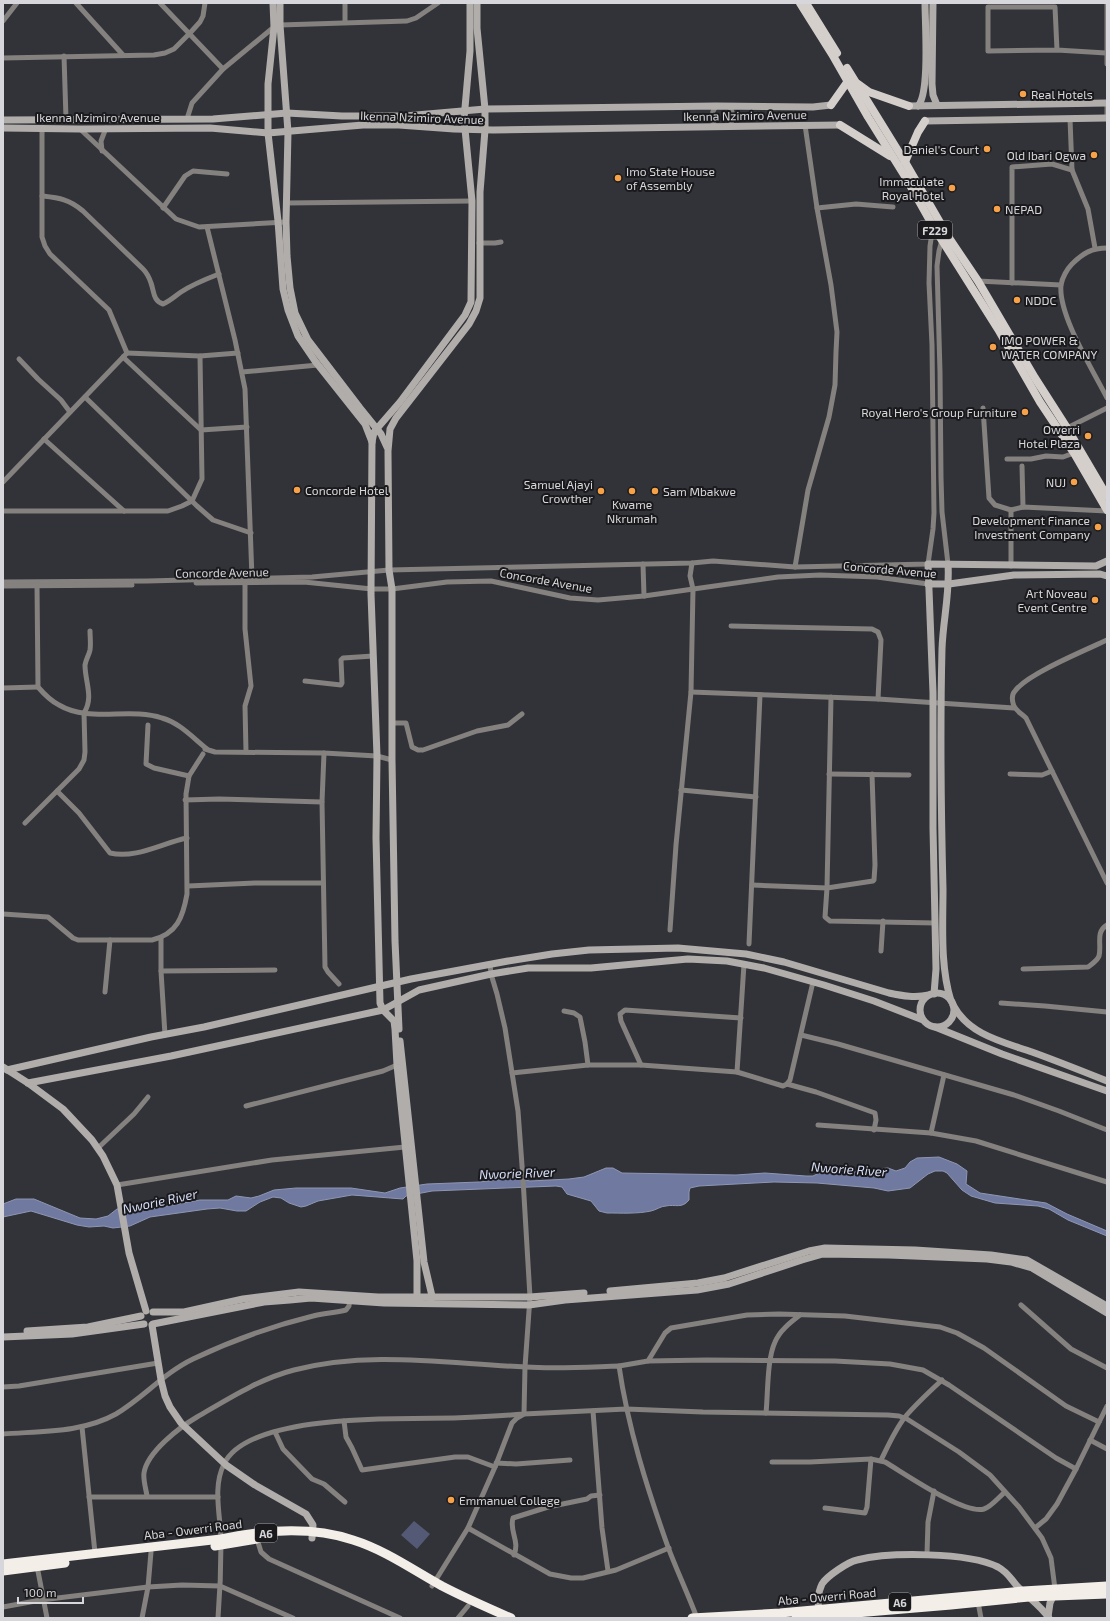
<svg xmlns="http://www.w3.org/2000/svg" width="1110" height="1621" viewBox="0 0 1110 1621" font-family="'Exo 2',sans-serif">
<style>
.green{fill:#545a76}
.water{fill:#707aa1;stroke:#8f96b2}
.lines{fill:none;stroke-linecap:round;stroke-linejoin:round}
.street{stroke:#84817f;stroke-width:5}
.secondary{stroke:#b1adaa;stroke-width:7}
.primary{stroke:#d4cfcb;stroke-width:8}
.highway{stroke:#f4eee9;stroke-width:9}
.poi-dot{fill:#f7a149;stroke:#1a1a1d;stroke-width:1.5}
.labels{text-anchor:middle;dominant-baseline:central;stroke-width:4;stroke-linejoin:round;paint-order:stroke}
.shield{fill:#1a1a1d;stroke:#9e9ea2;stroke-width:1}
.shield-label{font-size:11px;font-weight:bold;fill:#d7d7db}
.poi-label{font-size:12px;fill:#d7d7db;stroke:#1a1a1d;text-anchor:end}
.street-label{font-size:12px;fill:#d7d7db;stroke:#1a1a1d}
.water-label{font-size:13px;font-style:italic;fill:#d7def8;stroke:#1a1a1d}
</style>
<rect width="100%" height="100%" fill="#313338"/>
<!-- green -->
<path class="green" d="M414,1521l16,13 -13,15 -16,-14z"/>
<!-- water -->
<path class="water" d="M939,1157l18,7 10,7 -1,13 14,9 66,10 21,11 40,17v5l-39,-16 -19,-11 -11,-3 -43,-3 -24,-7 -9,-6 -15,-17 -4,-2h-8l-7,3 -18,14 -22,3 -14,-3 -57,-5 -43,-1 -75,4 -9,2 -1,4v8c-7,9 -14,4 -23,6 -5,0 -10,4 -15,5 -14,3 -30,2 -44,2l-8,-2 -8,-10 -24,-7 -5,-7 -6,-1 -124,5 -26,5 -3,3 -51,-4 -34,6 -12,5 -5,1 -12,-4 -8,-5 -8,-1 -13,5 -14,9h-9l-17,-3 -13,1 -57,8 -20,9 -17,2 -9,-2 -15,1 -12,-2 -46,-14 -28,6v-13l13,-5h18l46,19 16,1 12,-3 9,-7 20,-4 14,4 49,-9h28l8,-4 15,2 8,-2 15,-6 22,-2h55l34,5 15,-5 27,-4 52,-2 36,-4 15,3 39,-2 15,-2 22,-9h7l9,5 114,2 29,-2 41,3h7l10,-5h31l11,5 5,-1 8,-6 10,-1 8,3 9,-3 5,-6 7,-4z"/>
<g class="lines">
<!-- street -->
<g class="street">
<path d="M76,3l47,52"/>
<path d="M160,3l63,66"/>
<path d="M345,3v19"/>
<path d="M1107,3v61"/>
<path d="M3,21l14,-18"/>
<path d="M280,25l127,-4 9,-3 22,-15"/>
<path d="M1057,50l-2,-43h-67v44l69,-1 49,3"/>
<path d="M64,56l2,63"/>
<path d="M3,58l151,-3 11,-2 9,-4 16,-16 10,-11 3,-6 2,-13"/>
<path d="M729,106c5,6 4,13 1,20"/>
<path d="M1107,118v-13"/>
<path d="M187,119l5,-16 31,-34 51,-42"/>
<path d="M1070,119l2,51 16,39 7,39"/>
<path d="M715,126c-5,-7 -4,-13 1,-20"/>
<path d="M80,129l96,90 23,8 87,-5"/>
<path d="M102,151l-1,-10 5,-13"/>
<path d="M42,196c17,2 27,3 41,15l60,58c4,4 6,8 8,14 3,8 2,18 12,21 7,-3 12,-8 18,-12 12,-8 25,-13 38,-18"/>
<path d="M286,203l186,-2"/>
<path d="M163,208l22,-32 8,-5 34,3"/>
<path d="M817,208l39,-4 37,3"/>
<path d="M207,227l28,113 10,49 7,189"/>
<path d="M942,240l-3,11 -2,15 3,106 1,105 1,35 6,52"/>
<path d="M479,243h16l6,-1"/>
<path d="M1107,248c-15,0 -24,5 -35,16 -5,5 -10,14 -11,21 -3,30 32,85 46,113"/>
<path d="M978,281l83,4"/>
<path d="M1012,283v-116l40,-3 20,6"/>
<path d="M127,353l73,3 38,-3"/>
<path d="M123,357l78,73 46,-3"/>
<path d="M19,359l19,20 23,21 9,12"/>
<path d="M242,372l76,-7"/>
<path d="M85,397l112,109 16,14 38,13"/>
<path d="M983,408l6,90 6,7 16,5v56"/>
<path d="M1067,428l40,-20"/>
<path d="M44,439l80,72"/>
<path d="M1007,459h24l15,-3 17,1 11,-4"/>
<path d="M1022,466l1,41"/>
<path d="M3,482l124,-129 -18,-43 -59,-56 -5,-8 -3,-9v-109"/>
<path d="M1011,510l12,-3 84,4"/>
<path d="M3,511h165l14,-5 10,-5 10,-22 -2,-123"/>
<path d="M643,564l1,32"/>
<path d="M795,567l13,-77 21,-73 6,-32 1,-33 1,-20 -6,-47 -14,-77 -12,-83"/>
<path d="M3,582l144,-1 165,-4 77,-7 303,-7 21,-2 82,6 133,-3 5,-35 1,-16 -2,-168 -3,-62 1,-37 3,-20"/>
<path d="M196,583l108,-1 68,7h20l55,-7 44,-1 79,17 28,2 46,-4 134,-19 42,-2 57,2 51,7"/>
<path d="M245,583v46l6,57 -6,20 1,46"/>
<path d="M37,584l1,103c6,7 13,14 21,18 30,18 70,2 103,13 18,5 31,20 45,31"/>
<path d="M3,586l129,-1"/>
<path d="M731,626l141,3 6,3 3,8 -3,59"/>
<path d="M1107,640c-21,10 -80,34 -92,51 -3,3 -3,8 -2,12 1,7 8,10 13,15l81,165"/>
<path d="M305,681l36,4 1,-2 -1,-23 2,-2 30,-2"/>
<path d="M3,688l35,-1"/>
<path d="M691,692l187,7 136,9"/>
<path d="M831,697l-4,191 -2,29 5,4 105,2"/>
<path d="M392,723h14l6,24 6,3h5l54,-19 31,-6 14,-11"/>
<path d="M148,725l-2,39 8,4 35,8"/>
<path d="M205,749l10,3 109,1 53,3 15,4"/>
<path d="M324,753l-2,49 3,165 3,5 11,12"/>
<path d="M829,774l80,1"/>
<path d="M1010,774l32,1 10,-4"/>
<path d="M681,790l75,7"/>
<path d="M57,791l22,22 31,40c26,6 52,-10 77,-15"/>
<path d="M185,800l34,-1 103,3"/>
<path d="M25,823l54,-54 5,-9 1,-8 -1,-39c10,-16 1,-31 1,-48 1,-6 4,-10 5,-15 1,-6 0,-13 0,-19"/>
<path d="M752,885l75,3 46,-7 1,-1 1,-15 -3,-91"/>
<path d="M188,886l67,-3h68"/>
<path d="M3,914l45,3 25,21 5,2h74c25,-6 31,-23 35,-46l-1,-100 3,-18 14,-22"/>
<path d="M670,930l6,-85 15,-153 2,-103 -3,-13 2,-13"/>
<path d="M161,938v33l4,64"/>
<path d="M749,944l11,-249"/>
<path d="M881,951l2,-30"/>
<path d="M1023,969l65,-2c4,-3 9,-6 11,-11 3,-11 -4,-24 8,-31"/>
<path d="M161,971l114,-1"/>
<path d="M105,992l5,-52"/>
<path d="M1001,1003l44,3 62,6"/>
<path d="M564,1011l10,2 6,4 5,25 3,23"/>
<path d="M801,1035l37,9 176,51 45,16 48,19"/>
<path d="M641,1065l-20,-44 -1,-7 5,-4 116,8"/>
<path d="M737,1072l7,-108"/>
<path d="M512,1073l76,-8h53l96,7 46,14 4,-2 3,-4 23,-98"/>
<path d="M944,1075l-13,58 45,8 131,41"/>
<path d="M787,1084l29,8 59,21 1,7 -2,10"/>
<path d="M246,1106l137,-35 14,-6"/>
<path d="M818,1125l113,8"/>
<path d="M98,1148l36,-34 14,-17"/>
<path d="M117,1185l155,-25 133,-13"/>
<path d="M1021,1305l50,44 36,19"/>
<path d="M648,1361l59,-1 128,1 55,3 33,6 26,15 107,73 20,11"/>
<path d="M619,1366l29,-5 17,-28 6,-5 76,-13 32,-1 66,2 95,11 17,6 27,15 82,58 33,16"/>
<path d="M3,1387l16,-1 139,-23"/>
<path d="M593,1411l9,117 6,43"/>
<path d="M766,1413c2,-20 1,-54 9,-71 5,-12 16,-20 25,-27"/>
<path d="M344,1421l2,16 6,11 10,22 93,-13h13l27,10"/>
<path d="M82,1427l13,126"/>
<path d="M275,1432l8,17 29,30 12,5 21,18"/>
<path d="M3,1434c38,-3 79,-1 113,-20 27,-16 48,-41 77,-55 38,-18 79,-33 120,-43 11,-3 22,-3 33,-6l3,-4 1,-8"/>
<path d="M1090,1440l17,9"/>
<path d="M881,1460c7,-14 14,-30 24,-43 11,-13 24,-25 37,-37"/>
<path d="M772,1462h38l61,-3 14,3c19,11 79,53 99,47 7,-2 15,-12 21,-17"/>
<path d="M496,1463l20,1 54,-4"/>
<path d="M147,1496c-1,-7 -4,-16 -3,-23 3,-21 36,-46 53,-56 31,-18 62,-38 97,-47 76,-20 155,-6 232,-3 31,2 62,0 93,-1 9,62 28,122 49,181 9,24 20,47 29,71"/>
<path d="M89,1497h129"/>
<path d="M825,1508l40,5 2,-6 4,-48"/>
<path d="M468,1528l82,46 21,4h12l33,-8 53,-22"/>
<path d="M1035,1528l11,-9 11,-15 19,-35 31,-63"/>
<path d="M257,1539l4,13 8,7 131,59"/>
<path d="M927,1554l1,-32 6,-31"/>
<path d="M514,1555c6,-14 -5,-24 -1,-37l35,-11 39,-8 4,-3 9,-1"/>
<path d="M37,1566l10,52"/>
<path d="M432,1586l36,-58 27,-61 17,-44 5,-5 7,-4 102,-5 77,3 185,3 11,1 8,3 52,33 31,23 29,32 23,31 9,20 4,31"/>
<path d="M978,1602l3,16"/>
<path d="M3,1607l38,-7 107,-13 34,-2 38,1 73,32"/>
<path d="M142,1618l6,-31 3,-35"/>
<path d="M218,1618c2,-25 3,-50 3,-76 0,-25 -9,-54 3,-78 25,-52 180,-45 230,-46 24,-1 47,-2 70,-4l1,-47 5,-70 -7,-118 -5,-68 -13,-83 -8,-34 -6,-20 -1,-10"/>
<path d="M458,1618l10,-12"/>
</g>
<!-- secondary -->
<g class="secondary">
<path d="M273,3l1,24 -6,57v49l10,88 5,68 5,21 10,26 17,25 50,63 7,18"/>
<path d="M280,3v22l8,107 -2,90 1,34 3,32 5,25 13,27 52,68 21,26 6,13"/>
<path d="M933,3l-1,81 1,11 4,10"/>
<path d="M909,106l198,-3"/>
<path d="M918,106c12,-13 7,-83 7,-103"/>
<path d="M3,120l210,-1 74,-6 55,3h63l80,-7 231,-3 97,1 18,-2"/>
<path d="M925,121l182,-3"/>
<path d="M3,128l77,1 130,-1 58,5 95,-8h36l55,4 39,1 347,-5"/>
<path d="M948,564c2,29 -5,56 -6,85 -2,80 -1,160 1,240 0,36 -3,77 8,112"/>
<path d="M928,584h21l65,-9 86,-1 7,2"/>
<circle cx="937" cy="1010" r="17"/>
<path d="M934,994l2,-25 -3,-141v-135l-5,-129 168,2 11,-5"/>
<path d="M953,1005c16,30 50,37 79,47 25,9 50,19 75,29"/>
<path d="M935,1027l67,27 105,37"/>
<path d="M399,1029l-4,-88 -3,-181v-171l-3,-19 -1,-119 2,-22 6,-11 73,-94 7,-13 4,-13v-106l5,-62v-21l-8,-81v-25"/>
<path d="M400,1041l24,221 8,34 -2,7"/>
<path d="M3,1067l25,16 35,26 29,31 11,16 14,29 12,68 17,58"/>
<path d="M7,1070l144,-33 53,-10 207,-48 97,-18 44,-7 37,-4 89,-2 68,6 38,8 105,31c14,3 26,5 40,2"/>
<path d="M28,1083l143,-27 212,-46 36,-20 72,-16 37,-6h63l97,-9 39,2 37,7 60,17 50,16 49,19"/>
<path d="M610,1291l88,-8 26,-5 85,-27 16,-3 90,2 76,5 36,5 80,46"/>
<path d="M419,1303l-2,-6v-36l-20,-196 -2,-36 -1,-8 -11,-11 -3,-7 -4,-165 1,-82 -6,-162 1,-152 2,-10 26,-30 65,-87 6,-13 1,-101 -8,-82 6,-68v-48"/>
<path d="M153,1312h31l59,-13 56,-7 79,5h152l54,-4"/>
<path d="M153,1324l111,-22 26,-2 21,-2 73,5 145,2 36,-5 132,-10 32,-6 73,-24 21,-6 66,1 98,4 24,3 21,6 75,45"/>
<path d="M152,1325l9,55 4,16 5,11 11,16 45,42 29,20 51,29 7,11 -1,13"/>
<path d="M27,1331l61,-4 53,-11"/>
<path d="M3,1337l69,-3 72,-10"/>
<path d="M819,1614c-1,-10 -2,-20 3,-30 5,-8 26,-22 35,-24 32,-8 111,-8 141,7 11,6 13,13 21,21 10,10 22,18 30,30"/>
<path d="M1048,1617l2,-14 5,-11"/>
</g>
<!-- primary -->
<g class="primary">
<path d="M800,3l32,51 36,63 38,61 27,48 65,103 42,73 34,51 33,57"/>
<path d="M806,3l31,50"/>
<path d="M847,68l58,94 44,76 29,43 57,97 32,50 40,68"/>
<path d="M858,84l11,8 40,14"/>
<path d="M831,105l17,-24"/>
<path d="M840,125l50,31"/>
<path d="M905,162l13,-30 7,-11"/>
</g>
<!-- highway -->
<g class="highway">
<path d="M215,1546l42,-7"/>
<path d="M3,1564l218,-25c42,-9 90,-13 132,1 32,10 60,30 89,46 23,12 46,22 69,32"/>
<path d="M3,1571l62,-8"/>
<path d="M692,1618l88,-5 243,-22 84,-5"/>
<path d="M796,1618l155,-13 78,-8 78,-3"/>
</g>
</g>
<!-- markers -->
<g class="poi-dot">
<circle cx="1023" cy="94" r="4"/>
<circle cx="987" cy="149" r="4"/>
<circle cx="1094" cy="155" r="4"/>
<circle cx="618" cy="178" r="4"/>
<circle cx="952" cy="188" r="4"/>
<circle cx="997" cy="209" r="4"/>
<circle cx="1017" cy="300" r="4"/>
<circle cx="993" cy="347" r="4"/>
<circle cx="1025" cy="412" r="4"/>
<circle cx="1088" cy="436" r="4"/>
<circle cx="1074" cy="482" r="4"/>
<circle cx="297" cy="490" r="4"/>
<circle cx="601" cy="491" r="4"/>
<circle cx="632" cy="491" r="4"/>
<circle cx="655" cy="491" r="4"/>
<circle cx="1098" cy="527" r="4"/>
<circle cx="1095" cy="600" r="4"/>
<circle cx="451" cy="1500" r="4"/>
</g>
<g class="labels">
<!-- shield labels -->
<g class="shield">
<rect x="918" y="221" width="34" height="18" rx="3"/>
<rect x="255" y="1524" width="22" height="18" rx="3"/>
<rect x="889" y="1593" width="22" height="18" rx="3"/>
</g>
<g class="shield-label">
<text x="935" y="230">F229</text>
<text x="266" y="1533">A6</text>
<text x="900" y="1602">A6</text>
</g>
<!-- poi labels -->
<g class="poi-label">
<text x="1031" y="94" text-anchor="start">Real Hotels</text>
<text x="979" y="149">Daniel's Court</text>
<text x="1086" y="155">Old Ibari Ogwa</text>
<text x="626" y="171" text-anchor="start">Imo State House<tspan x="626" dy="14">of Assembly</tspan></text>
<text x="944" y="181">Immaculate<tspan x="944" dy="14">Royal Hotel</tspan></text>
<text x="1005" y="209" text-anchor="start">NEPAD</text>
<text x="1025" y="300" text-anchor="start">NDDC</text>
<text x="1001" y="340" text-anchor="start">IMO POWER &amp;<tspan x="1001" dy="14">WATER COMPANY</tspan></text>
<text x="1017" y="412">Royal Hero's Group Furniture</text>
<text x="1080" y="429">Owerri<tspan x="1080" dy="14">Hotel Plaza</tspan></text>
<text x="1066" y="482">NUJ</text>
<text x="593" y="484">Samuel Ajayi<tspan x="593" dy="14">Crowther</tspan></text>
<text x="305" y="490" text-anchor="start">Concorde Hotel</text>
<text x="663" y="491" text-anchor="start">Sam Mbakwe</text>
<text x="632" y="504" text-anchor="middle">Kwame<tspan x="632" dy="14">Nkrumah</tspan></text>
<text x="1090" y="520">Development Finance<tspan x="1090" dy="14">Investment Company</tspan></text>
<text x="1087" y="593">Art Noveau<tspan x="1087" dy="14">Event Centre</tspan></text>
<text x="459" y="1500" text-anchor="start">Emmanuel College</text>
</g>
<!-- street labels -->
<g class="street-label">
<text transform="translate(745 115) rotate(-1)">Ikenna Nzimiro Avenue</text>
<text x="98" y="117">Ikenna Nzimiro Avenue</text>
<text transform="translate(422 117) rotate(2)">Ikenna Nzimiro Avenue</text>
<text transform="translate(890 569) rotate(5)">Concorde Avenue</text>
<text transform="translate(222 572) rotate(-1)">Concorde Avenue</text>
<text transform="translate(546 580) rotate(10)">Concorde Avenue</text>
<text transform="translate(193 1529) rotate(-7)">Aba - Owerri Road</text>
<text transform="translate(827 1596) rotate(-5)">Aba - Owerri Road</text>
</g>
<!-- water labels -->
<g class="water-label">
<text transform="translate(849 1169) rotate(4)">Nworie River</text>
<text transform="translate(517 1173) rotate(-2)">Nworie River</text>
<text transform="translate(160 1201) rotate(-12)">Nworie River</text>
</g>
</g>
<!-- border -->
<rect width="1110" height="1621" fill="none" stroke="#d7d7db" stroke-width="8"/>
<!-- scale -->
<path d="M18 1597v6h65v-6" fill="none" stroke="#d7d7db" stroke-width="2"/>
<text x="24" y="1597" font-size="12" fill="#d7d7db" stroke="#1a1a1d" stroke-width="3" paint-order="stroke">100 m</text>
</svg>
